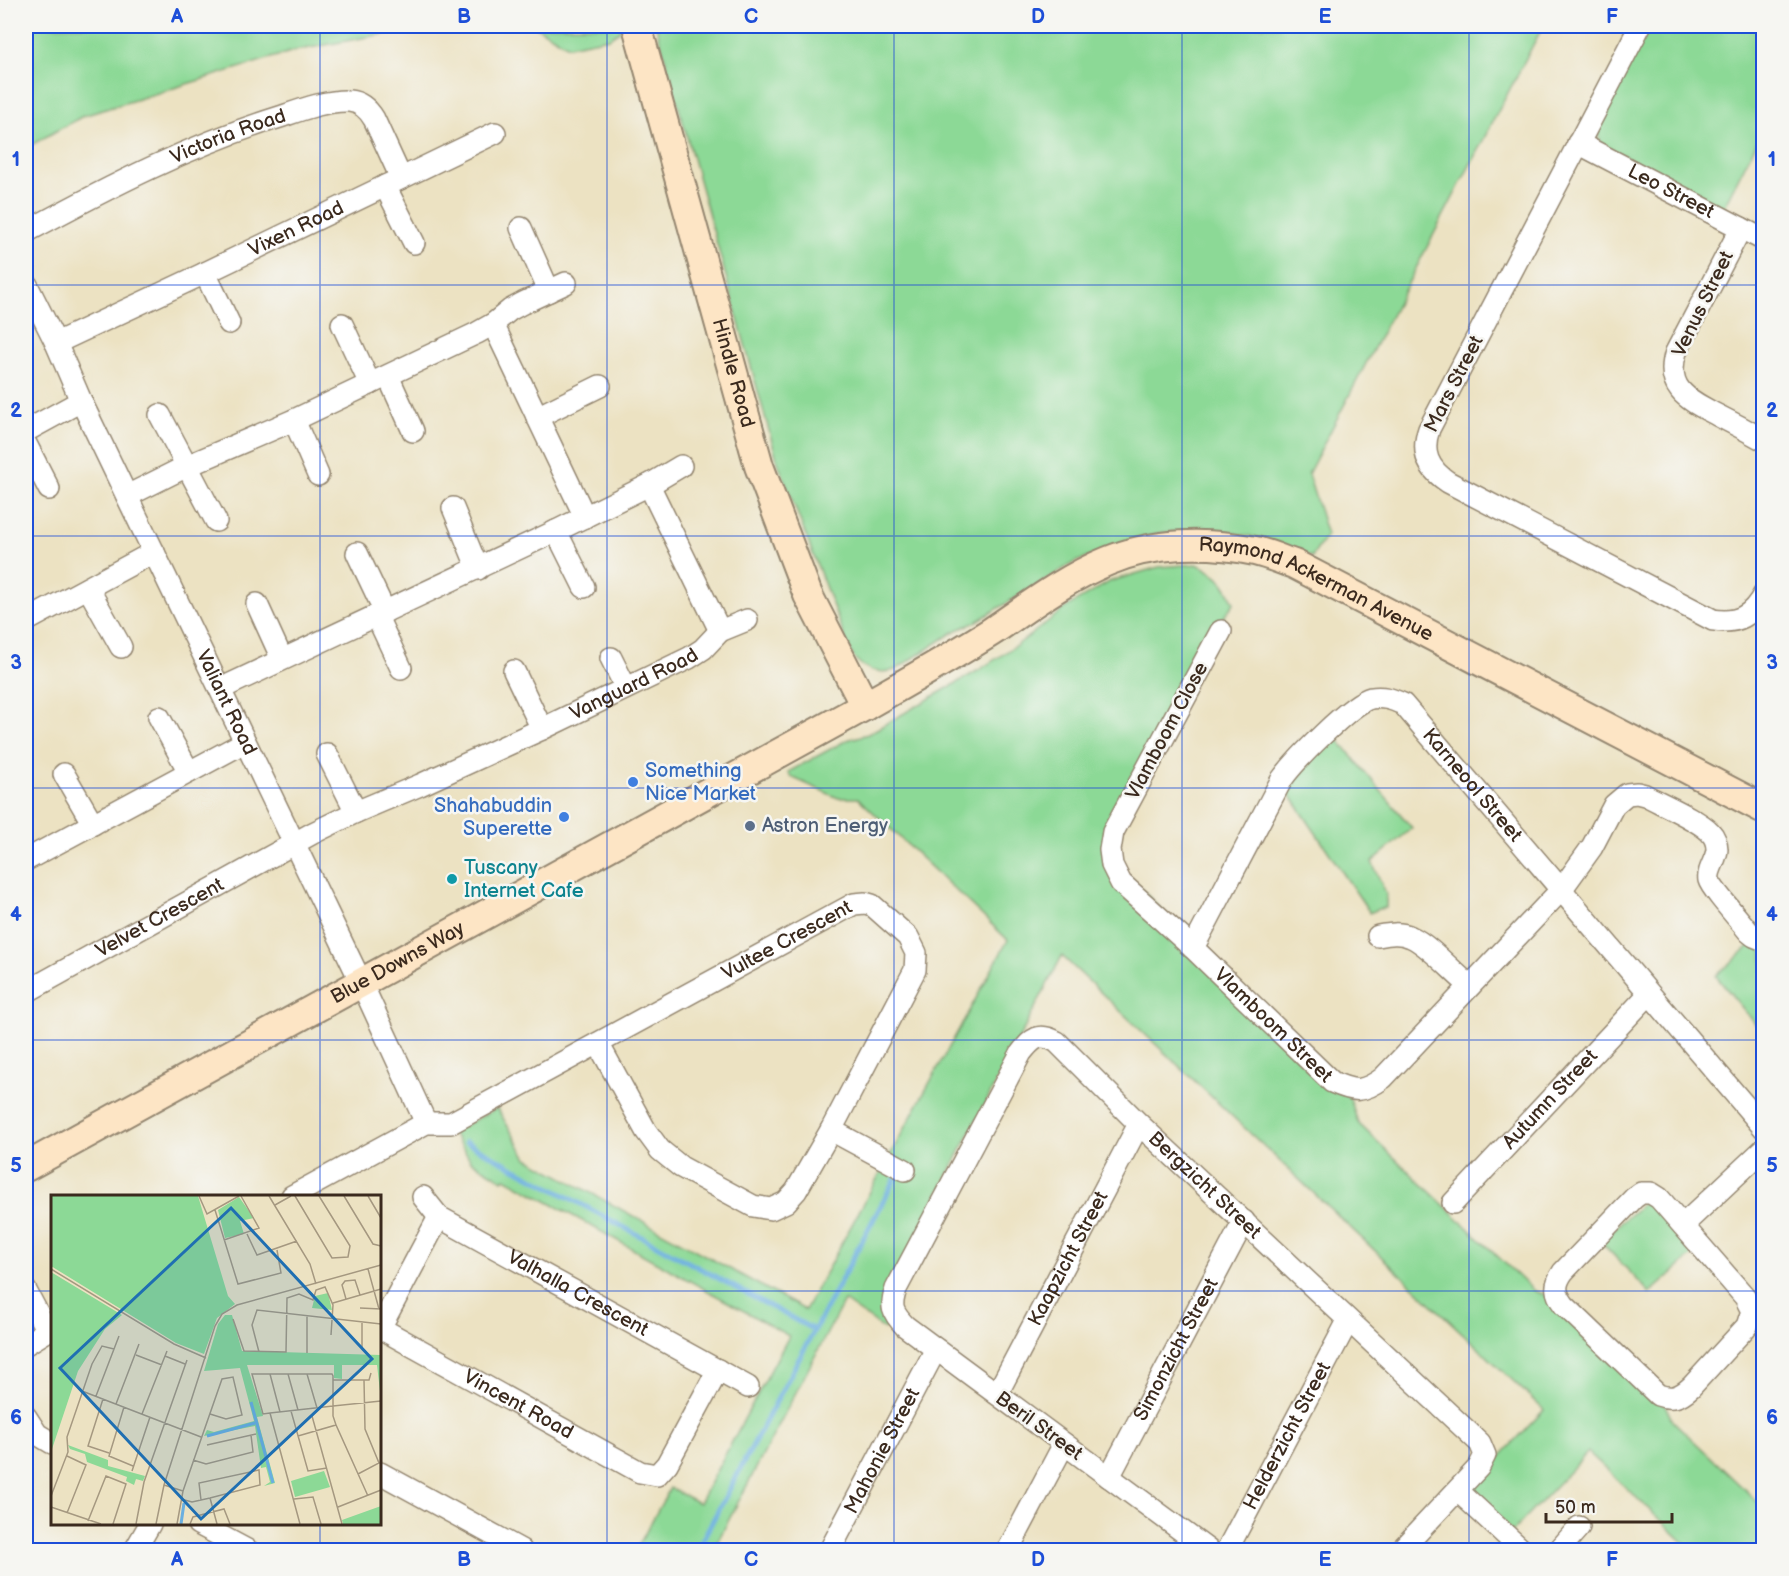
<svg xmlns="http://www.w3.org/2000/svg" width="1789" height="1576" viewBox="0 0 1789 1576" font-family="'Balsamiq Sans',sans-serif">
<style>
.green{fill:#8cd996;stroke:#64825a;stroke-width:1.5}
.lines{fill:none;stroke-linecap:round;stroke-linejoin:round}
.stream{stroke:#6aafe0;stroke-width:5}
.street-casing{stroke:#948670;stroke-width:24}
.secondary-casing{stroke:#948670;stroke-width:32}
.street{stroke:#fff;stroke-width:21}
.secondary{stroke:#fde5c5;stroke-width:28}
.grid{fill:none;stroke:#1d4ed8;stroke-width:1.5;stroke-opacity:0.55}
.shop-dot{fill:#3f7fe0;stroke:#f6f6f2;stroke-width:2}
.service-dot{fill:#5c6f8a;stroke:#f6f6f2;stroke-width:2}
.culture-dot{fill:#0f9aa8;stroke:#f6f6f2;stroke-width:2}
.labels{text-anchor:middle;dominant-baseline:central;stroke-width:5;stroke-linejoin:round;paint-order:stroke}
.street-label{font-size:20px;fill:#3b2a1e;stroke:#f6f6f2}
.shop-label{font-size:20px;fill:#366cbe;stroke:#f6f6f2;text-anchor:start}
.service-label{font-size:20px;fill:#4e5e75;stroke:#f6f6f2;text-anchor:start}
.culture-label{font-size:20px;fill:#0d838f;stroke:#f6f6f2;text-anchor:start}
.inset-river{fill:none;stroke:#6aafe0;stroke-width:3}
.inset-road{fill:none;stroke:#a59880;stroke-width:1.5}
.view{fill:#1f6fb2;fill-opacity:0.15;stroke:#1f6fb2;stroke-width:3}
.inset-edge{fill:none;stroke:#3b2a1e;stroke-width:3}
.neatline{fill:none;stroke:#1d4ed8;stroke-width:2}
.grid-label{font-size:20px;text-anchor:middle;font-weight:bold;fill:#1d4ed8}
</style>
<rect width="100%" height="100%" fill="#f6f6f2"/>
<filter id="ink" filterUnits="userSpaceOnUse"><feTurbulence type="fractalNoise" baseFrequency=".0167" numOctaves="2"/><feDisplacementMap in="SourceGraphic" scale="12" xChannelSelector="R" yChannelSelector="G"/><feConvolveMatrix kernelMatrix="1 2 1 2 8 2 1 2 1" color-interpolation-filters="sRGB"/></filter>
<filter id="wash" filterUnits="userSpaceOnUse"><feTurbulence type="fractalNoise" baseFrequency=".008" numOctaves="4" result="noise"/><feDisplacementMap in="SourceGraphic" scale="24" xChannelSelector="R" yChannelSelector="G"/><feGaussianBlur stdDeviation="1.35" result="paint"/><feColorMatrix in="noise" values="0 0 0 0 0 0 0 0 0 0 0 0 0 0 0 0 0 1.4 0 .05"/><feComposite in="paint" operator="in"/></filter>
<g filter="url(#wash)">
<rect width="100%" height="100%" fill="#ece2c2"/>
<!-- green -->
<g class="green">
<path d="M26,26h399l-131,25 -211,65 -57,32z"/>
<path d="M535,26h84l2,4 -12,8 -41,8z"/>
<path d="M656,26h887l-235,448 19,61 -15,22 -42,-17 -44,-8 -23,-2 -44,3 -84,29 -101,61 -19,8 -60,39c-19,5 -35,-1 -45,-19l-72,-188z"/>
<path d="M1648,26h115v104l-41,80 -121,-66 -4,-14z"/>
<path d="M1197,564c21,10 28,18 37,39l-19,26 -112,222 247,247 8,25 176,168 18,6 113,108 7,15 91,87v43h-71l-104,-98 -76,80 -37,-37v-12l69,-73 -482,-454 -177,340 4,27 -5,6 -40,-28 -131,249h-77l34,-62 29,15 90,-167 -284,-158 -2,2 -32,-19 -19,-29 45,-24 30,50 278,152 203,-370 -150,-142h-20l-47,-21 -3,-5 59,-32 21,-6 111,-64 42,-28 47,-36 43,-25 48,-14z"/>
<path d="M1334,735l78,93 -40,34 14,32v14l-8,1 -8,4 -84,-124z"/>
<path d="M1753,943l10,3v87l-47,-57z"/>
<path d="M1647,1200l49,52 -46,41 -50,-52z"/>
</g>
<g class="lines">
<!-- stream -->
<g class="stream">
<path d="M466,1142l348,188"/>
<path d="M697,1550l198,-371"/>
</g>
</g>
</g>
<g filter="url(#ink)">
<g class="lines">
<!-- street casing -->
<g class="street-casing">
<g id="street">
<path d="M1640,26l-211,403c-8,23 -1,40 19,53l265,138c25,4 39,-4 51,-26"/>
<path id="s1" d="M1578,143l186,97"/>
<path d="M385,186l29,57"/>
<path d="M521,228l28,63"/>
<path d="M1741,228l-65,124c-12,37 13,48 41,63 16,8 31,16 47,25"/>
<path id="s2" d="M26,232c83,-45 166,-88 257,-116 20,-7 45,-16 66,-15 12,1 19,8 25,18l27,59"/>
<path d="M205,273l24,50"/>
<path id="s3" d="M26,283l30,60 25,58 280,581 65,141"/>
<path d="M342,324l28,60"/>
<path d="M493,324l92,193"/>
<path id="s4" d="M56,343l149,-70 290,-140"/>
<path d="M388,376l25,55"/>
<path d="M160,415l56,106"/>
<path d="M537,417l63,-31"/>
<path d="M294,420l24,55"/>
<path d="M26,431l55,-30"/>
<path d="M26,444l23,45"/>
<path d="M649,485l71,146"/>
<path d="M127,496l60,-30 107,-46 183,-87 16,-9 17,-14 13,-7 43,-20"/>
<path d="M453,508l25,61"/>
<path d="M556,531l28,56"/>
<path d="M357,553l28,59"/>
<path d="M88,588l33,59"/>
<path d="M257,604l25,55"/>
<path d="M377,617l24,51"/>
<path d="M26,621l128,-69"/>
<path id="s5" d="M1221,631l-108,201 -3,18 2,15 9,18 72,65 139,134c22,10 31,11 51,-4l178,-188 31,-43 22,-42 13,-11 10,-1 8,2c17,9 54,25 65,37 4,4 7,11 7,17 0,10 -10,21 -8,31 2,8 33,43 40,52l5,4 10,4"/>
<path d="M611,658l15,30"/>
<path d="M514,671l28,58"/>
<path d="M220,689l336,-158 93,-46 32,-19"/>
<path d="M159,717l30,55"/>
<path d="M327,754l29,58"/>
<path d="M64,774l29,50"/>
<path d="M26,860l219,-118"/>
<path d="M1378,936c11,-2 22,-4 33,1 17,7 43,36 59,49"/>
<path id="s6" d="M1193,948l89,-169c13,-18 69,-76 89,-81 12,-2 21,1 32,6l361,424"/>
<path id="s7" d="M26,992l287,-159 43,-21 64,-27 122,-56 147,-71 14,-9 17,-18 27,-11"/>
<path d="M831,1130l74,40"/>
<path d="M1641,1193h10l8,5 86,99 7,14 -5,15 -56,61c-11,10 -19,13 -33,8l-94,-90c-9,-12 -10,-20 -1,-33l71,-74z"/>
<path id="s8" d="M292,1196l134,-73h25l403,-219 11,-1 7,2 36,32 8,16 -1,17 -84,160 -35,61 -10,11 -15,7 -18,-3 -72,-39 -21,-17 -14,-19 -48,-88"/>
<path id="s9" d="M423,1197l16,20 309,170"/>
<path id="s10" d="M1453,1203l196,-209"/>
<path d="M1683,1225l81,-76"/>
<path d="M26,1291l21,40"/>
<path id="s11" d="M380,1328l260,144 17,3 10,-11 51,-94"/>
<path d="M380,1328l59,-111"/>
<path d="M26,1344l26,-16"/>
<path id="s12" d="M997,1394l142,-270"/>
<path d="M26,1417l11,17 15,9"/>
<path d="M380,1473l141,77"/>
<path id="s13" d="M1109,1477l135,-256"/>
<path d="M1458,1491l64,59"/>
<path d="M198,1524l49,26"/>
<path d="M135,1550l15,-26"/>
<path id="s14" d="M830,1550l106,-201"/>
<path d="M1008,1550l56,-106"/>
<path id="s15" d="M1208,1550l-303,-224c-13,-14 -15,-19 -9,-37l125,-236c12,-15 18,-21 36,-11l82,82 341,319 5,12 -6,12 -78,83"/>
<path id="s16" d="M1227,1550l121,-229"/>
<path d="M1559,1550l20,-23"/>
</g>
</g>
<!-- secondary casing -->
<g class="secondary-casing">
<g id="secondary">
<path id="s17" d="M637,26l122,440 49,129 57,111"/>
<path id="s18" d="M26,1167l839,-461c42,-24 85,-48 126,-74 37,-25 75,-54 117,-71 45,-19 99,-20 147,-10 13,3 27,9 39,13l470,245"/>
</g>
</g>
<!-- street -->
<use href="#street" class="street"/>
<!-- secondary -->
<use href="#secondary" class="secondary"/>
</g>
</g>
<!-- grid -->
<path class="grid" d="M320,26v1170M607,26v1524M894,26v1524M1182,26v1524M1469,26v1524M26,285h1738M26,536h1738M26,788h1738M26,1040h1738M26,1291h26M380,1291h1384M320,1524v26"/>
<!-- markers -->
<g class="shop-dot">
<circle cx="633" cy="782" r="6"/>
<circle cx="564" cy="817" r="6"/>
</g>
<circle class="service-dot" cx="750" cy="826" r="6"/>
<circle class="culture-dot" cx="452" cy="879" r="6"/>
<g class="labels">
<!-- street labels -->
<g class="street-label">
<text stroke="none"><textPath href="#s2" startOffset="224">Victoria Road</textPath></text>
<text stroke="none"><textPath href="#s1" startOffset="105">Leo Street</textPath></text>
<text stroke="none"><textPath href="#s4" startOffset="266">Vixen Road</textPath></text>
<text transform="translate(1703 304) rotate(-64)">Venus Street</text>
<text stroke="none"><textPath href="#s17" startOffset="360">Hindle Road</textPath></text>
<text transform="translate(1454 384) rotate(-63)">Mars Street</text>
<text stroke="none"><textPath href="#s18" startOffset="1460">Raymond Ackerman Avenue</textPath></text>
<text stroke="none"><textPath href="#s7" startOffset="682">Vanguard Road</textPath></text>
<text stroke="none"><textPath href="#s3" startOffset="465">Valiant Road</textPath></text>
<text transform="translate(1167 731) rotate(-62)">Vlamboom Close</text>
<text stroke="none"><textPath href="#s6" startOffset="452">Karneool Street</textPath></text>
<text stroke="none"><textPath href="#s7" startOffset="153">Velvet Crescent</textPath></text>
<text stroke="none"><textPath href="#s8" startOffset="560">Vultee Crescent</textPath></text>
<text stroke="none"><textPath href="#s18" startOffset="424">Blue Downs Way</textPath></text>
<text stroke="none"><textPath href="#s5" startOffset="490">Vlamboom Street</textPath></text>
<text stroke="none"><textPath href="#s10" startOffset="142">Autumn Street</textPath></text>
<text stroke="none"><textPath href="#s15" startOffset="934">Bergzicht Street</textPath></text>
<text stroke="none"><textPath href="#s12" startOffset="153">Kaapzicht Street</textPath></text>
<text stroke="none"><textPath href="#s9" startOffset="184">Valhalla Crescent</textPath></text>
<text stroke="none"><textPath href="#s13" startOffset="144">Simonzicht Street</textPath></text>
<text stroke="none"><textPath href="#s11" startOffset="158">Vincent Road</textPath></text>
<text transform="translate(1039 1426) rotate(36)">Beril Street</text>
<text stroke="none"><textPath href="#s16" startOffset="129">Helderzicht Street</textPath></text>
<text stroke="none"><textPath href="#s14" startOffset="112">Mahonie Street</textPath></text>
</g>
<!-- shop labels -->
<g class="shop-label">
<text x="645" y="771">Something<tspan x="645" dy="23">Nice Market</tspan></text>
<text x="552" y="806" text-anchor="end">Shahabuddin<tspan x="552" dy="23">Superette</tspan></text>
</g>
<!-- service labels -->
<g class="service-label">
<text x="762" y="826">Astron Energy</text>
</g>
<!-- culture labels -->
<g class="culture-label">
<text x="464" y="868">Tuscany<tspan x="464" dy="23">Internet Cafe</tspan></text>
</g>
</g>
<!-- overview -->
<g transform="translate(51 1195)">
<rect width="330" height="330" fill="#ece2c2"/>
<path d="M0,1h147l30,100 7,8 -18,14 -13,36 -28,-11 -125,-77zM188,2l15,21 -14,3 4,13 -19,4 -7,-28zM0,77l71,43 -17,14 -27,42 -27,81zM277,98l4,17 -20,-2 3,-12zM174,120h7l10,36 139,4v45l-4,-35h-35v14l-8,-1v-13h-87l16,51 -6,1 18,66 -11,3 6,-4 -4,-15 -5,1 -6,-42 -51,10 3,-6 7,2 40,-11 -14,-53 -36,3 14,-47zM17,250l40,15v6l37,10 -2,5 -7,-2 -2,6 -8,-4 1,-4 -40,-15 -2,-8 -15,-5zM273,276l6,16 -35,10 -4,-16zM330,311v18h-38l-1,-4z" fill="#8cd996"/>
<path class="inset-river" d="M200,207l22,81M156,241l48,-13M130,329l3,-21"/>
<path class="inset-road" d="M148,1l8,18 32,-18M218,1l41,68 6,20M244,1l37,62 16,-1 2,-11 -31,-50M293,1l29,48 8,2M317,1l13,22M224,10l16,-9M164,15l23,74 43,-11 -4,-23M196,39l10,21 40,-14M173,45l35,-12 -18,-32M0,74l123,75 32,14M317,74l11,40M295,104l-4,-14 3,-4 10,-1 5,15M282,108l48,-14M309,113l21,1M182,124l11,32 42,1 1,-54 12,-4 14,6 3,-10 9,-3 8,18 -2,30M311,127v27M208,157l-7,-27 5,-15 124,14M256,158v-37M85,160l26,10M114,161l20,8M219,179l10,38M237,179l10,36M256,179l10,34M282,185h36l2,-7M31,196l119,46M45,201l23,-60M52,204l-15,47 21,7M65,209l23,-60M73,212l-15,49 24,10M240,216l17,60 19,-3M219,218l30,111M91,219l25,-63M261,221l30,108M285,230l-3,-9v-40l-1,-2h-80l11,40 7,-1 63,-7 48,-5M247,241l38,-11 32,71M156,250l49,-11M142,265l13,4 47,-12 -2,-17M81,276l18,-54M307,279l21,-11 -14,-34 -1,-49M113,290l19,6M0,301l17,-44 -1,-15 25,-73 10,-18 12,3M159,303l7,26M130,304l11,3 18,-4 50,-13 -1,-15 -60,13 2,17M243,304l19,-2 8,27M0,312l50,17M287,312l43,-17M16,318l19,-48 -19,-9M37,326l18,-45 20,8 -13,40M85,329l8,-42 43,-122M105,329l8,-39 51,-159 7,-12 15,-9 144,-40M126,329l6,-33 39,-112 11,-2 9,38 -16,4 -16,-5M139,329l3,-7 31,-8 6,15"/>
<path class="view" d="M180,13l141,151 -171,160 -141,-151z"/>
<rect width="330" height="330" class="inset-edge"/>
</g>
<!-- margin -->
<rect width="1789" height="1576" fill="none" stroke="#f6f6f2" stroke-width="66"/>
<!-- scale -->
<path d="M1546 1513v9h126v-9" fill="none" stroke="#3b2a1e" stroke-width="3"/>
<text x="1555" y="1513" font-size="18" fill="#3b2a1e" stroke="#f6f6f2" stroke-width="4.5" paint-order="stroke">50 m</text>
<rect x="33" y="33" width="1723" height="1510" class="neatline"/>
<g class="grid-label">
<text x="177" y="23">A</text>
<text x="464" y="23">B</text>
<text x="751" y="23">C</text>
<text x="1038" y="23">D</text>
<text x="1325" y="23">E</text>
<text x="1612" y="23">F</text>
<text x="16" y="166">1</text>
<text x="1772" y="166">1</text>
<text x="16" y="417">2</text>
<text x="1772" y="417">2</text>
<text x="16" y="669">3</text>
<text x="1772" y="669">3</text>
<text x="16" y="921">4</text>
<text x="1772" y="921">4</text>
<text x="16" y="1172">5</text>
<text x="1772" y="1172">5</text>
<text x="16" y="1424">6</text>
<text x="1772" y="1424">6</text>
<text x="177" y="1566">A</text>
<text x="464" y="1566">B</text>
<text x="751" y="1566">C</text>
<text x="1038" y="1566">D</text>
<text x="1325" y="1566">E</text>
<text x="1612" y="1566">F</text>
</g>
</svg>
